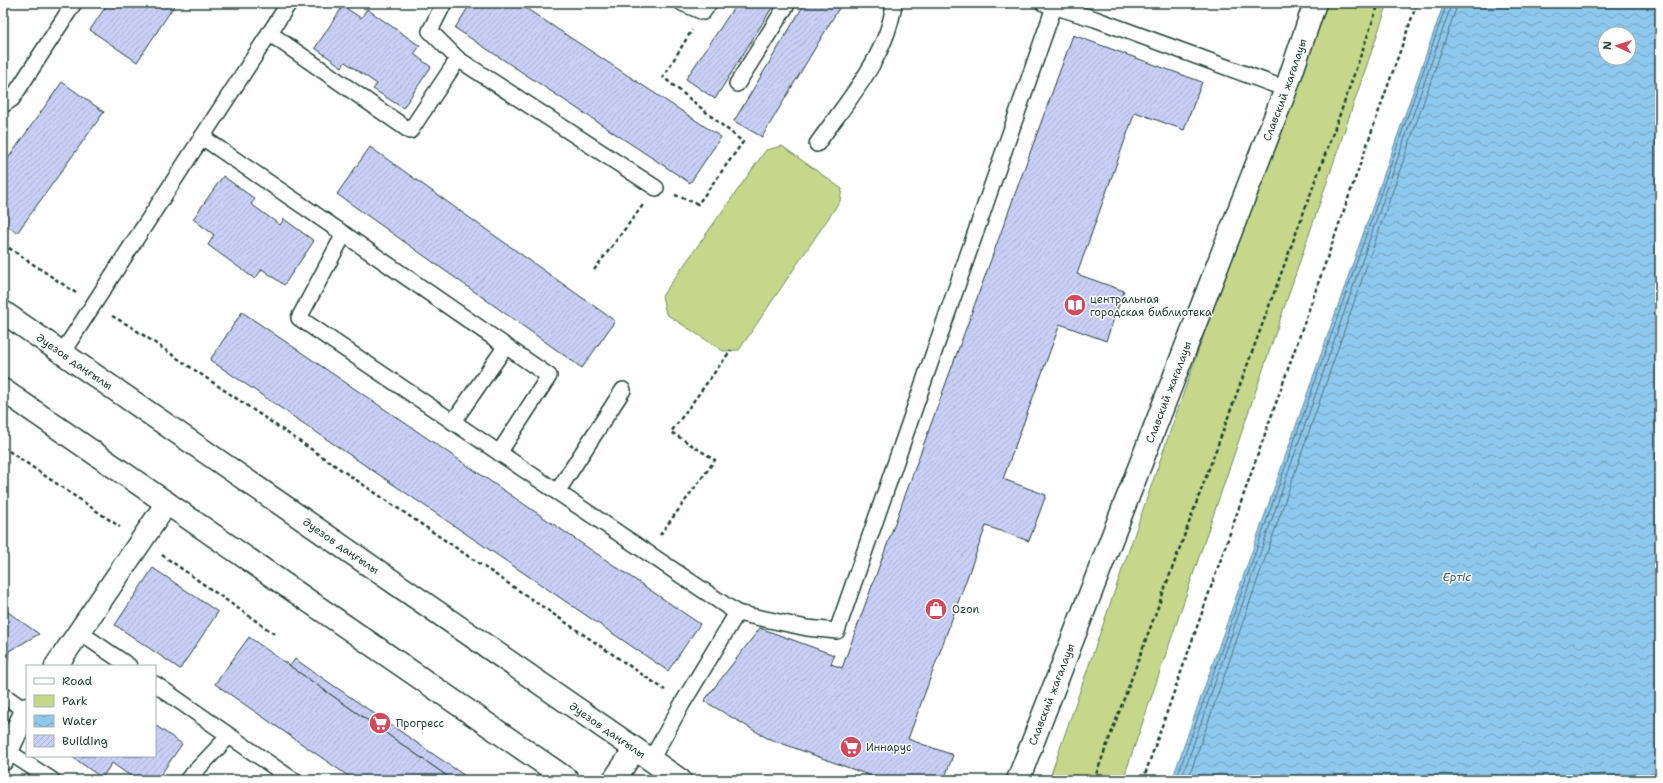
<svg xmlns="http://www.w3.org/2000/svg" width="1663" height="783" viewBox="0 0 1663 783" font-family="'Shantell Sans',sans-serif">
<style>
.green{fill:#c6d78b;stroke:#728a60}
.water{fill:url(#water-waves);stroke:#6290a4;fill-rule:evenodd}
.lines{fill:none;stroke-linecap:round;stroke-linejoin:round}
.shore{stroke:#4c757e;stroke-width:1}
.building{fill:url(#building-hatch);stroke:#1f3d34}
.lane-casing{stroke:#1f3d34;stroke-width:18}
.street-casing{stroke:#1f3d34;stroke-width:25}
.secondary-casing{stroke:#1f3d34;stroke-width:25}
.path{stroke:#1f3d34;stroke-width:2.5;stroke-dasharray:4 3;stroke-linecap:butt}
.lane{stroke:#fff;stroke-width:15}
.street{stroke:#fff;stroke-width:22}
.secondary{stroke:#fff;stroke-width:22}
.labels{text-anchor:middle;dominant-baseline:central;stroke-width:3;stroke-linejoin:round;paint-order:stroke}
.street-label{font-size:11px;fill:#1f3d34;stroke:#fff}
.poi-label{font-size:11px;fill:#1f3d34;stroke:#fff;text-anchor:start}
.water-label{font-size:12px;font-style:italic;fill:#3b6062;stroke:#fff}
</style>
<defs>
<pattern id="water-waves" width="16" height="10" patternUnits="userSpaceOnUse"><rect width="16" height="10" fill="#8fc8ee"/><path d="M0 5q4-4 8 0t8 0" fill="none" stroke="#74a4c2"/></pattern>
<pattern id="building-hatch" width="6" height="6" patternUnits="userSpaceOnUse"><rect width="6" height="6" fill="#cacff7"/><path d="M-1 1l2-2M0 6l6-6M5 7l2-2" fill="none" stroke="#adb3d4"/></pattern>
</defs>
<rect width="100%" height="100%" fill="#fff"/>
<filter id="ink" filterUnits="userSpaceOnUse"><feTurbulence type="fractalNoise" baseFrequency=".025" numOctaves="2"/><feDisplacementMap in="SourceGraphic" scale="8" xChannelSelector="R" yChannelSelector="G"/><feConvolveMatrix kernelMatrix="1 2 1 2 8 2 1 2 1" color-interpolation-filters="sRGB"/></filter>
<g filter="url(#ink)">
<!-- green -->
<g class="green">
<path d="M1319,3h69l-265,777h-74z"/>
<path d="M782,146l60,43 -2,12 -101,149 -16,1 -57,-37 -4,-18 104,-146z"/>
</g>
<!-- water -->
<path class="water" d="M1444,3h216v777h-488zM1605,34h24v24h-24z"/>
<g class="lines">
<!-- shore -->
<g class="shore">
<path d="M1176,780l271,-777"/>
<path d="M1181,780l271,-777"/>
<path d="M1188,780l270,-777"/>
</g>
</g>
<!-- building -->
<g class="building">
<path d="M108,3h68l-39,59 -47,-32z"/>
<path d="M471,3h47l203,134 -31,46 -235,-155z"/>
<path d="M737,3h38l-60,96 -29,-20z"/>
<path d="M805,3h37l-80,134 -28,-16z"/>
<path d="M343,6l18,12 6,-9 53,37 -6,8 17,13 -28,41 -30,-19 4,-5 -32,-22 -3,5 -27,-19z"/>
<path d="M1073,35l129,47 -18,48 -49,-18 -58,162 47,17 -18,50 -46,-17 -57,155 43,16 -17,46 -43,-15 -78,213 45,16 -9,25h-62l-115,-42 -63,-37 56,-73 74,27 -3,9 11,4z"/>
<path d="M62,82l42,30 -87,121 -14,-10v-66l4,3z"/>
<path d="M370,147l245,174 -33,47 -245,-174z"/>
<path d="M223,176l32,23 -4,5 29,21 4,-6 30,22 -30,44 -22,-16 -7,10 -47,-34 6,-10 -21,-16z"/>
<path d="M242,312l458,312 -32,47 -458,-311z"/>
<path d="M153,568l65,44 -38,57 -65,-44z"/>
<path d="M3,587l2,23 34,24 -30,17 -2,22 -4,-3z"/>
<path d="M249,637l41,29 163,114h-99l-139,-96z"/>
<path d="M295,659l176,121h-18l-163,-114z"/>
<path d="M155,725l27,19 -25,36h-21l-24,-17 -10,15 -31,-22h84z"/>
</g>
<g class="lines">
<!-- lane casing -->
<g class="lane-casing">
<g id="lane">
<path d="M444,3l-14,28 28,28"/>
<path d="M682,3l21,9 6,-9"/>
<path d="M1043,3l52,16 191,70"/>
<path d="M269,33l141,98 48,-72 198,129"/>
<path d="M737,84l51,-81"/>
<path d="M3,105l9,-6 62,-96"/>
<path d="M202,137l142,97 -45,84 438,295"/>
<path d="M817,144c30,-43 71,-88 77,-141"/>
<path d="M344,234l205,142 -50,77"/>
<path d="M62,353l227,-350"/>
<path d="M453,422l53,-76"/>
<path d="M557,492l66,-102"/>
<path d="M79,632l50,34"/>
<path d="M155,684l138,96"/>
<path d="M3,695l23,16"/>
<path d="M7,751l45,29"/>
<path d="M651,760l31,-56 55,-91 70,15 30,3 217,-624"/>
<path d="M187,780l42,-44"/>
</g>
</g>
<!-- street casing -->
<g class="street-casing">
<g id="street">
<path d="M56,666l111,-163"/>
<path d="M3,759l24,-50"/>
</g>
</g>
<!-- secondary casing -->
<g class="secondary-casing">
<g id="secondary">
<path id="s1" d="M3,312l677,468"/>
<path d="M3,390l565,390"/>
<path d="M614,780l21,-31"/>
<path id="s2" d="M1018,780l268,-691 29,-86"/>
</g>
</g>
<!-- path -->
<g class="path">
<path d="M675,195l23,9 45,-62 -80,-65 29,-47"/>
<path d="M3,244l73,49"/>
<path d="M594,270l49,-65"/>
<path d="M112,316l18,10 535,364"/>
<path d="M3,447l117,80"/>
<path d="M660,535l55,-75 -44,-28 60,-82"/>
<path d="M162,555l114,80"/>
<path d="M1094,780l249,-674 36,-103"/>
<path d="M1143,780l274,-777"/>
</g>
<!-- lane -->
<use href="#lane" class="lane"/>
<!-- street -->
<use href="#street" class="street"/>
<!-- secondary -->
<use href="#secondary" class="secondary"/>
</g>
</g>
<!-- icons -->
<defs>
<g id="library-disc" transform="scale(1.15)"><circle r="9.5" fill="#d1495b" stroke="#fff"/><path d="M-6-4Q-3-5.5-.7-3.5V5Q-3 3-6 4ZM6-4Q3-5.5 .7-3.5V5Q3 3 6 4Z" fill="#fff"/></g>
<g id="shop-disc" transform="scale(1.15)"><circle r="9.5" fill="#d1495b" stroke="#fff"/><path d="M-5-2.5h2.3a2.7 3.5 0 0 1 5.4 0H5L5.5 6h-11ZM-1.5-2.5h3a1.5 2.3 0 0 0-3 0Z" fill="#fff"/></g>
<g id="supermarket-disc" transform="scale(1.15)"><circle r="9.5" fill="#d1495b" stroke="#fff"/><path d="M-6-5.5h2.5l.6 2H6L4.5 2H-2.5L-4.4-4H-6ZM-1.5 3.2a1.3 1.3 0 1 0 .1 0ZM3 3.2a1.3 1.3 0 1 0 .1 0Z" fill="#fff"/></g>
</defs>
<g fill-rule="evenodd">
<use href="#library-disc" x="1075" y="305"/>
<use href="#shop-disc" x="936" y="609"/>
<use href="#supermarket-disc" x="380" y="723"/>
<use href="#supermarket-disc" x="851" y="747"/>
</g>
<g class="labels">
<!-- street labels -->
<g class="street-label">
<text stroke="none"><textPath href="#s2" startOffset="740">Славский жағалауы</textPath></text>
<text stroke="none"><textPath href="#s1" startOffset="87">Әуезов даңғылы</textPath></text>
<text stroke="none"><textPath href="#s2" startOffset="416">Славский жағалауы</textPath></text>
<text stroke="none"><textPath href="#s1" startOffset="411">Әуезов даңғылы</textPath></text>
<text stroke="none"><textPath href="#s2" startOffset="92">Славский жағалауы</textPath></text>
<text stroke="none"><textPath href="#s1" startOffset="735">Әуезов даңғылы</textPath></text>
</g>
<!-- poi labels -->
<g class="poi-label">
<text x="1090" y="299">центральная<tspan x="1090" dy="13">городская библиотека</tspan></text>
<text x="952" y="609">Ozon</text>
<text x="396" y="723">Прогресс</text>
<text x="866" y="747">Иннарус</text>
</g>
<!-- water labels -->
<g class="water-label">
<text x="1457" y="577">Ертіс</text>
</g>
</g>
<!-- margin -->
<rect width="1663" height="783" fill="none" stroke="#fff" stroke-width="16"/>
<rect x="8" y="8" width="1647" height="767" fill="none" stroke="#1f3d34" stroke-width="1.5" filter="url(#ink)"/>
<!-- legend -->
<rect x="26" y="665" width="130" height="92" fill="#ffffff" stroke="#a5b1ae"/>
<rect x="34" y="678" width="20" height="6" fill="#ffffff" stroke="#a5b1ae"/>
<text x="62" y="685" font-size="12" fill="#1f3d34">Road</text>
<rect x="34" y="695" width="20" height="12" fill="#c6d78b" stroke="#a5b1ae"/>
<text x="62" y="705" font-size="12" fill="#1f3d34">Park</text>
<rect x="34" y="715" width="20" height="12" fill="url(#water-waves)" stroke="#a5b1ae"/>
<text x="62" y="725" font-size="12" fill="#1f3d34">Water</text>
<rect x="34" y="735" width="20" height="12" fill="url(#building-hatch)" stroke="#a5b1ae"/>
<text x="62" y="745" font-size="12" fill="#1f3d34">Building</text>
<!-- north arrow -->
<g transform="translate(1617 46) rotate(273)"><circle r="19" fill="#ffffff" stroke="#a5b1ae"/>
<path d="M0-3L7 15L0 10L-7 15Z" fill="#d1495b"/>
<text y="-6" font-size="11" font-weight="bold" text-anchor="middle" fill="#1f3d34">N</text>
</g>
</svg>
